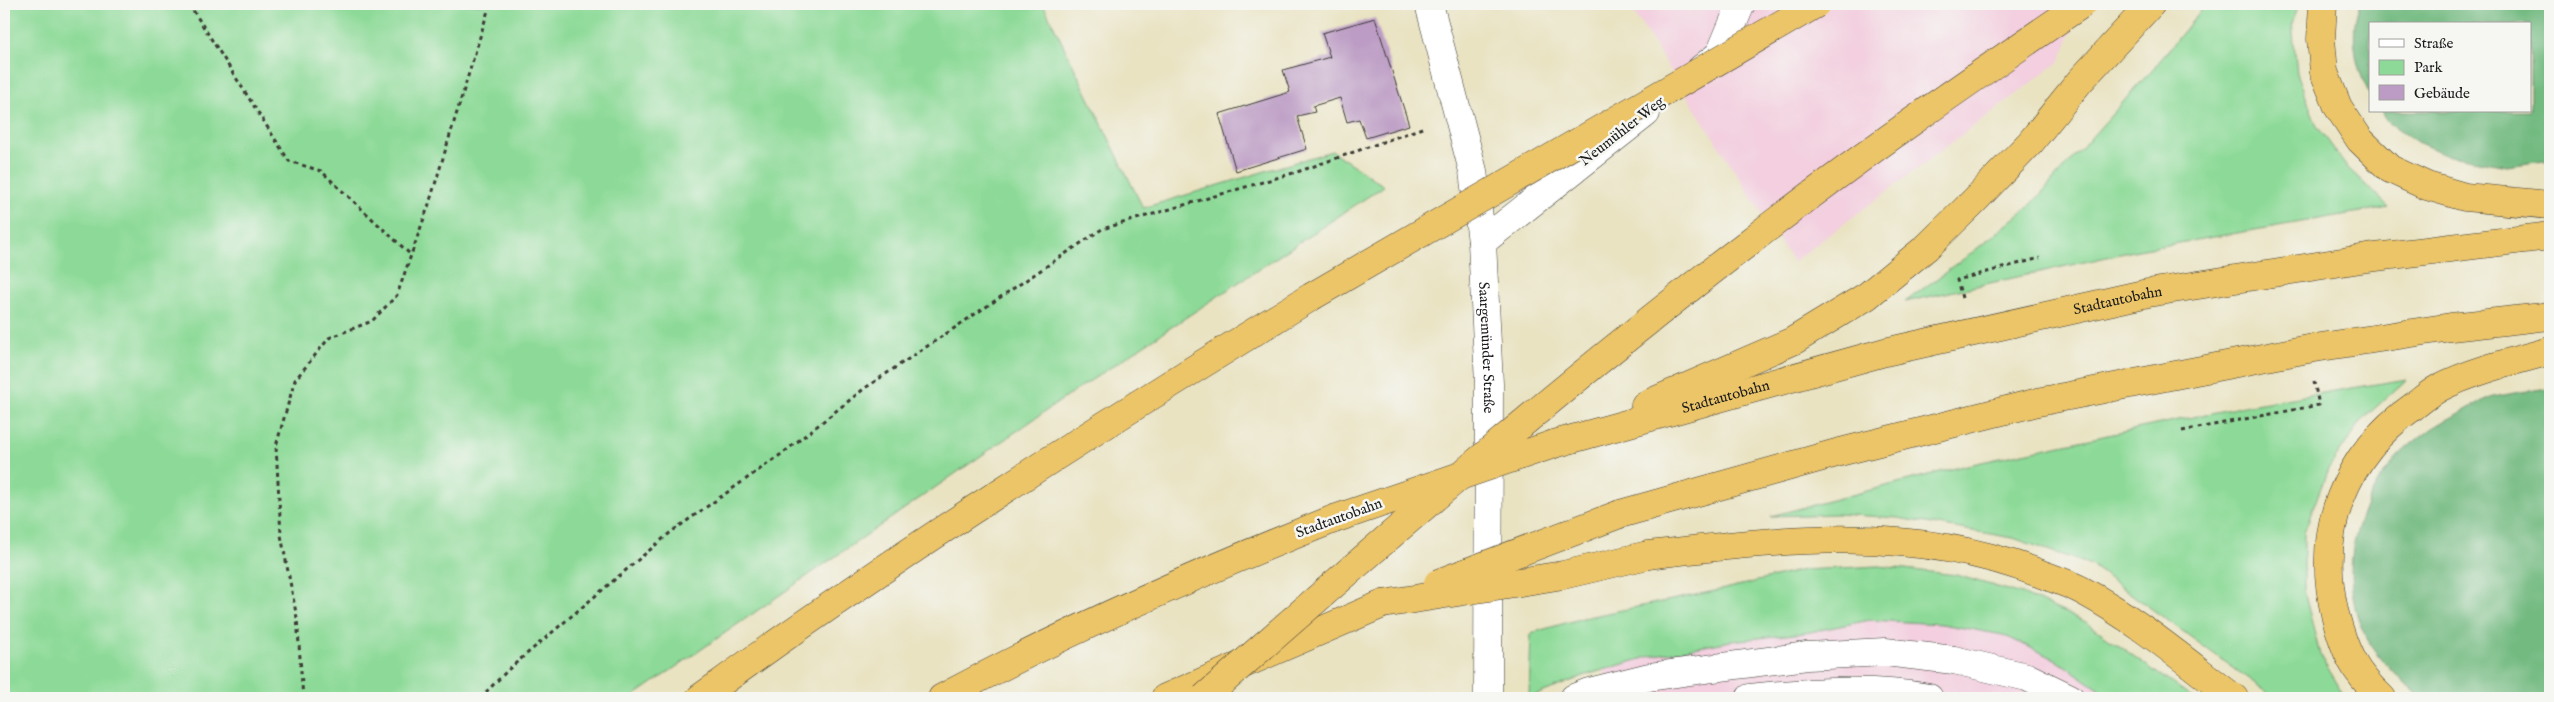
<svg xmlns="http://www.w3.org/2000/svg" width="2554" height="702" viewBox="0 0 2554 702" font-family="'IM FELL English',serif">
<style>
.built{fill:#f3cfdf}
.green{fill:#8dda98;stroke:#547b5a}
.forest{fill:#72ba80;stroke:#476b4e}
.building{fill:#bc9bc4}
.lines{fill:none;stroke-linecap:round;stroke-linejoin:round}
.minor-casing{stroke:#3b3a35;stroke-width:29}
.highway-casing{stroke:#3b3a35;stroke-width:29}
.path{stroke:#3b3a35;stroke-width:3;stroke-dasharray:4 4;stroke-linecap:butt}
.minor{stroke:#fff;stroke-width:28}
.highway{stroke:#edc569;stroke-width:28}
.highway-bridge-casing{stroke:#3b3a35;stroke-width:29;stroke-linecap:butt}
.highway-bridge{stroke:#edc569;stroke-width:28}
.labels{text-anchor:middle;dominant-baseline:central;stroke-width:5;stroke-linejoin:round;paint-order:stroke}
.street-label{font-size:15px;fill:#1c1c1c;stroke:#f6f6f2}
</style>
<rect width="100%" height="100%" fill="#f6f6f2"/>
<filter id="ink" filterUnits="userSpaceOnUse"><feTurbulence type="fractalNoise" baseFrequency=".02" numOctaves="2"/><feDisplacementMap in="SourceGraphic" scale="10" xChannelSelector="R" yChannelSelector="G"/><feConvolveMatrix kernelMatrix="1 2 1 2 8 2 1 2 1" color-interpolation-filters="sRGB"/></filter>
<filter id="wash" filterUnits="userSpaceOnUse"><feTurbulence type="fractalNoise" baseFrequency=".0096" numOctaves="4" result="noise"/><feDisplacementMap in="SourceGraphic" scale="20" xChannelSelector="R" yChannelSelector="G"/><feGaussianBlur stdDeviation="1.12" result="paint"/><feColorMatrix in="noise" values="0 0 0 0 0 0 0 0 0 0 0 0 0 0 0 0 0 1.4 0 .05"/><feComposite in="paint" operator="in"/></filter>
<g filter="url(#wash)">
<rect width="100%" height="100%" fill="#e9e3c2"/>
<!-- built -->
<g class="built">
<path d="M1628,4h455l-23,57 -267,201z"/>
<path d="M1899,600l113,19 137,79h-545l1,-42z"/>
</g>
<!-- green -->
<g class="green">
<path d="M4,4h1039l100,204 189,-57 52,35 -318,211 -435,301h-627z"/>
<path d="M2206,4h93l-7,19 5,50 20,53 31,42 41,39 -251,43 -233,52 64,-47 61,-49 128,-143z"/>
<path d="M2407,379l-44,40 -35,50 -24,63v59l16,64 26,43h-71l-184,-133 -78,-27 -115,-20 -61,-4 -66,2 192,-50 286,-61z"/>
<path d="M1879,566l77,9 66,19 64,28 106,76h-80l-57,-39 -52,-24 -61,-11 -72,-4 -65,13 -74,8 -80,15 -65,19 -57,23 2,-65 52,-15 142,-29 78,-19z"/>
</g>
<!-- forest -->
<g class="forest">
<path d="M2360,4h190v156l-43,6 -57,-10 -33,-14 -29,-20 -7,-11h149v-87h-160v70c-15,-24 -21,-64 -10,-90z"/>
<path d="M2550,388v310h-130c-19,-19 -42,-38 -55,-63 -15,-29 -18,-73 -8,-103 18,-60 47,-91 103,-119 8,-4 17,-10 27,-14 19,-6 43,-8 63,-11z"/>
</g>
<g id="blocks">
<!-- building -->
<path class="building" d="M1375,18l34,107 -43,13 -7,-19 -12,3 -7,-24 -27,8 2,6 -18,4 10,33 -71,22 -17,-57 71,-22 -7,-22 47,-13 -8,-24z"/>
</g>
</g>
<g filter="url(#ink)">
<use href="#blocks" fill-opacity="0" stroke="#3b3a35" stroke-width="1"/>
<g class="lines">
<!-- minor casing -->
<g class="minor-casing">
<g id="minor">
<path id="s1" d="M1429,4l44,167 9,71 7,142 -1,314"/>
<path d="M1701,69l19,-15 21,-50"/>
<path d="M1482,242l164,-129"/>
<path d="M1574,698l15,-6 60,-15 42,-6 116,-15 78,-4 69,8 73,17 43,21"/>
<path d="M1750,698c58,-6 121,-11 179,0"/>
</g>
</g>
<!-- highway casing -->
<g class="highway-casing">
<g id="highway">
<path d="M2323,4l-2,35 3,33 14,35 22,33 30,29 37,17 38,11 85,8"/>
<path d="M1645,405l148,-64 74,-45 60,-49 48,-47 55,-57 50,-62 71,-77"/>
<path id="s2" d="M1554,444l331,-92 263,-59 219,-35 183,-22"/>
<path d="M1620,514l220,-62 198,-50 270,-53 143,-22 99,-11"/>
<path d="M1648,555c134,-16 264,-32 393,19 13,5 29,10 42,17 54,29 102,70 151,107"/>
<path d="M700,698c197,-144 404,-274 611,-401"/>
<path d="M942,698c126,-68 258,-126 392,-179"/>
<path d="M1165,698l218,-94"/>
<path d="M2382,698c-29,-27 -37,-46 -47,-84 -20,-83 9,-159 79,-208 8,-6 16,-13 25,-18 30,-16 78,-28 111,-37"/>
</g>
</g>
<!-- path -->
<g class="path">
<path d="M189,4l100,157 32,10 90,84"/>
<path d="M1962,298l-5,-18 83,-22"/>
<path d="M2182,431l137,-26 -5,-23"/>
<path d="M303,698l-6,-80 -16,-83 -5,-89 19,-66 34,-42 43,-17 25,-26 32,-91 61,-200"/>
<path d="M480,698l30,-30 161,-136 112,-79 82,-65 237,-159 198,-58 125,-44"/>
</g>
<!-- minor -->
<use href="#minor" class="minor"/>
<!-- highway -->
<use href="#highway" class="highway"/>
<!-- highway-bridge casing -->
<g class="highway-bridge-casing">
<g id="highway-bridge">
<path d="M1311,297l505,-293"/>
<path d="M1334,519l220,-75"/>
<path d="M1438,583l182,-69"/>
<path d="M1383,604l180,-29 85,-20"/>
<path d="M1204,698c177,-156 356,-311 544,-455 108,-84 221,-162 334,-239"/>
</g>
</g>
<!-- highway-bridge -->
<use href="#highway-bridge" class="highway-bridge"/>
</g>
</g>
<g class="labels">
<!-- street labels -->
<g class="street-label">
<text transform="translate(1622 131) rotate(-38)">Neumühler Weg</text>
<text stroke="none"><textPath href="#s2" startOffset="582">Stadtautobahn</textPath></text>
<text stroke="none"><textPath href="#s1" startOffset="350">Saargemünder Straße</textPath></text>
<text stroke="none"><textPath href="#s2" startOffset="178">Stadtautobahn</textPath></text>
<text transform="translate(1339 518) rotate(-20)">Stadtautobahn</text>
</g>
</g>
<!-- margin -->
<rect width="2554" height="702" fill="none" stroke="#f6f6f2" stroke-width="20"/>
<!-- legend -->
<rect x="2369" y="22" width="162" height="90" fill="#f6f6f2" stroke="#9f9f9c"/>
<rect x="2379" y="39" width="25" height="8" fill="#ffffff" stroke="#9f9f9c"/>
<text x="2414" y="48" font-size="15" fill="#1c1c1c">Straße</text>
<rect x="2379" y="60" width="25" height="15" fill="#8dda98" stroke="#9f9f9c"/>
<text x="2414" y="72" font-size="15" fill="#1c1c1c">Park</text>
<rect x="2379" y="85" width="25" height="15" fill="#bc9bc4" stroke="#9f9f9c"/>
<text x="2414" y="98" font-size="15" fill="#1c1c1c">Gebäude</text>
</svg>
